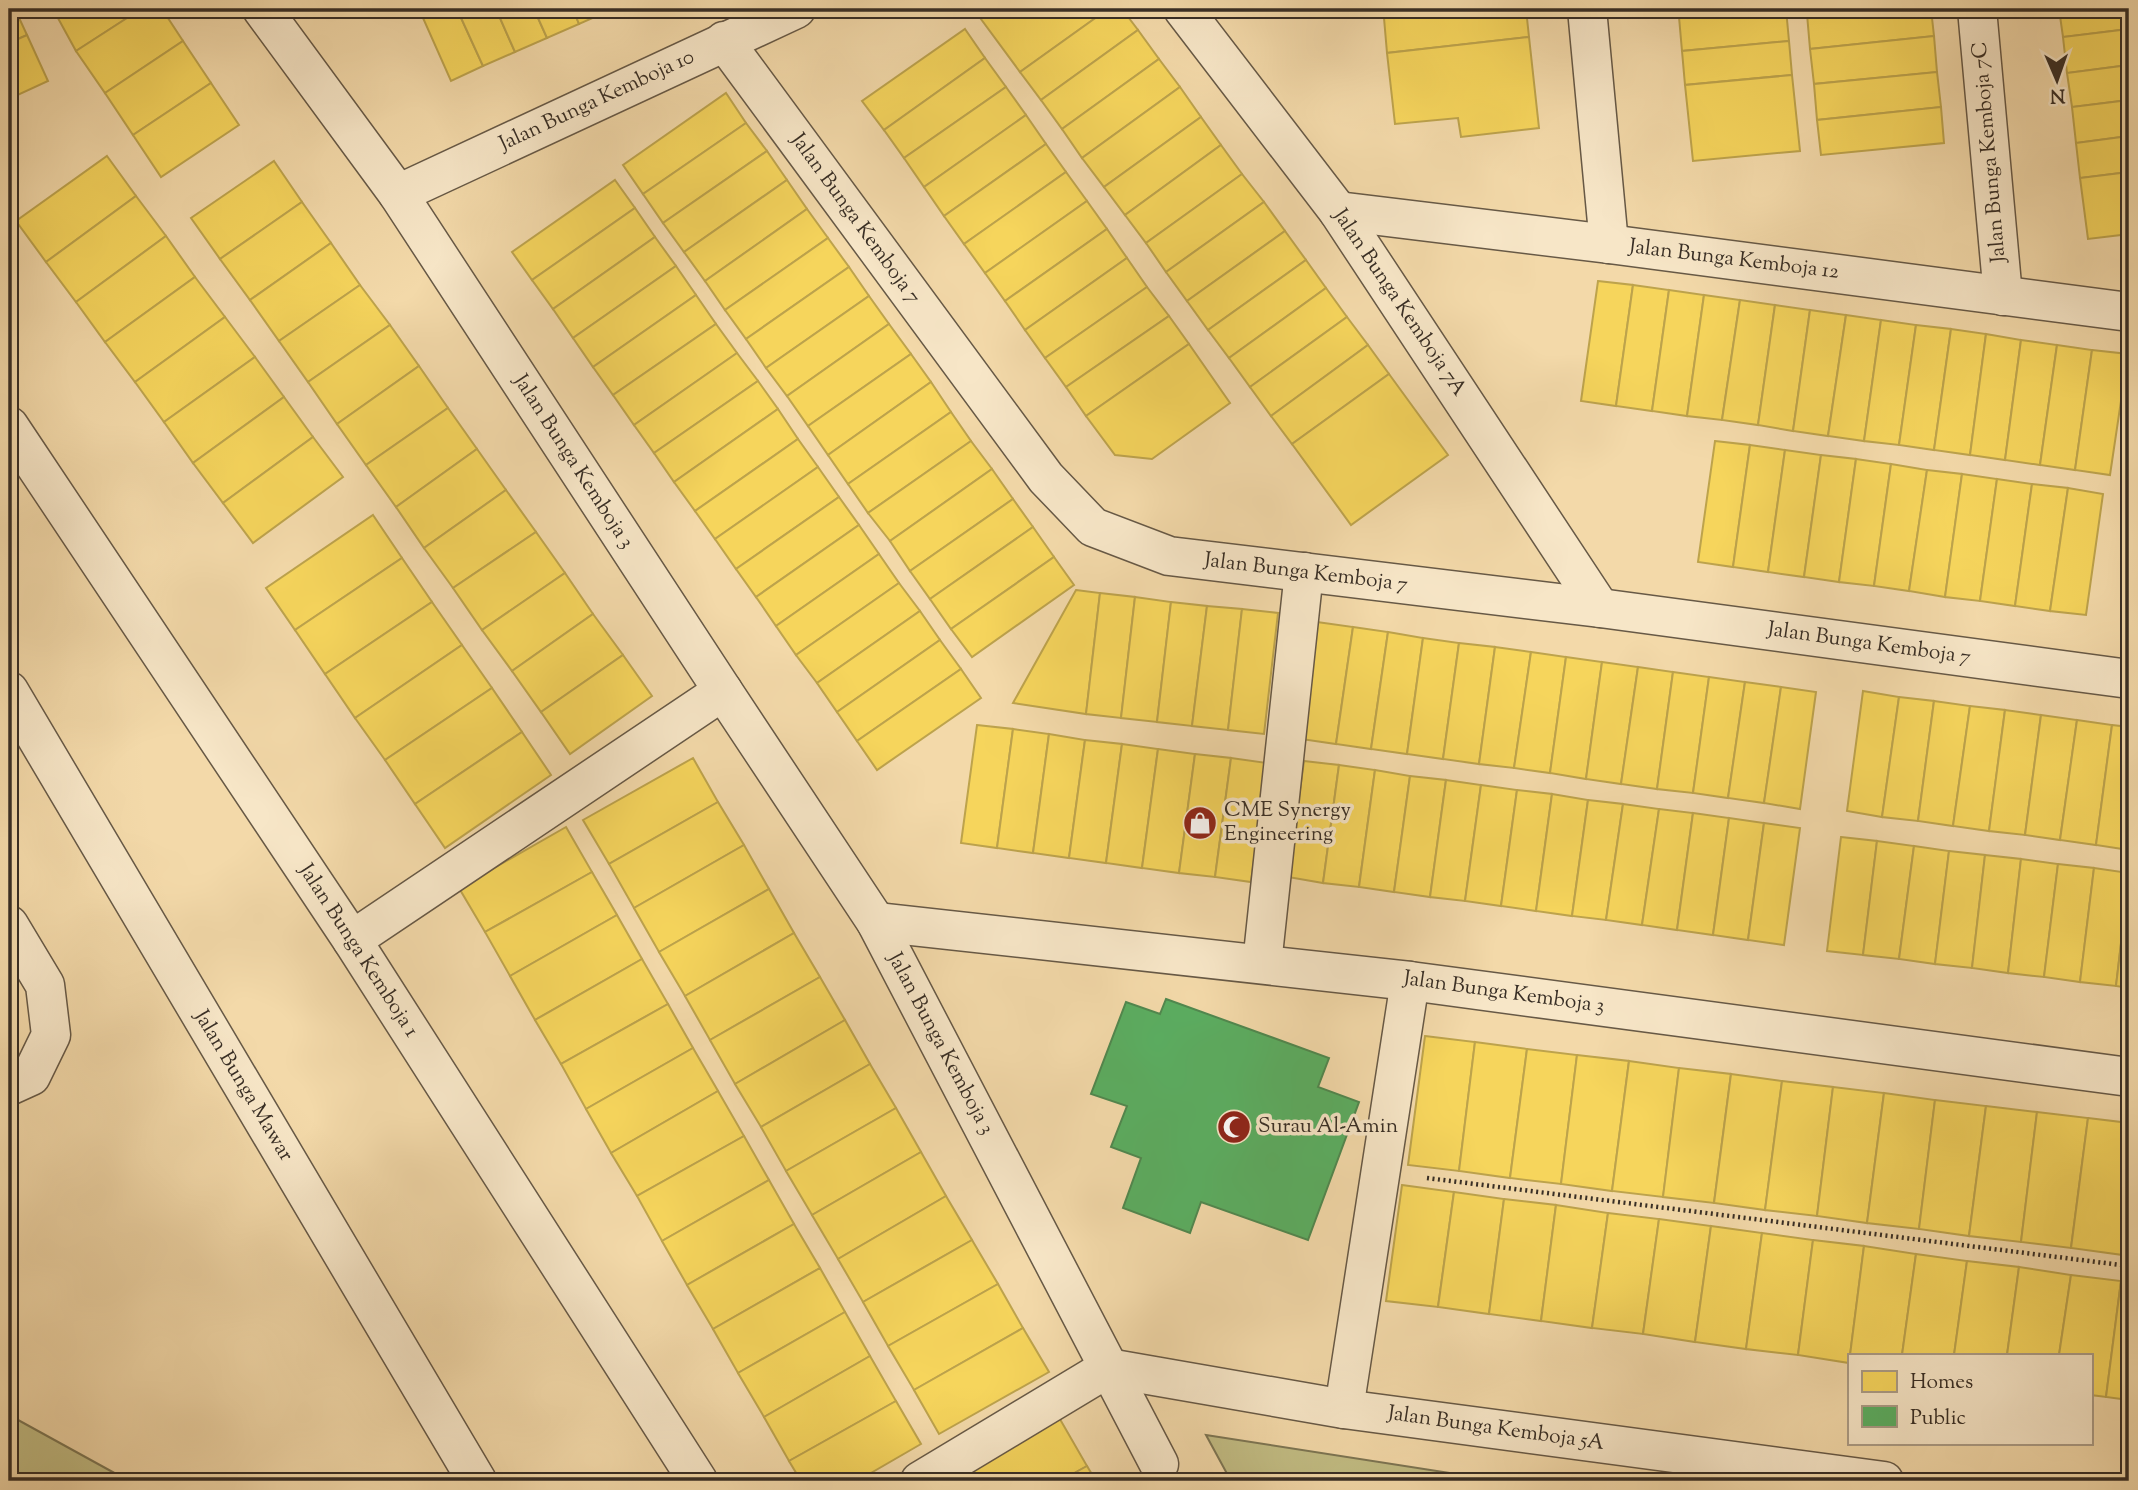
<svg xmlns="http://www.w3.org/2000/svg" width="2138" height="1490" viewBox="0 0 2138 1490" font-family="'Sorts Mill Goudy',serif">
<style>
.green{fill:#c2bd84;stroke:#7d7654;stroke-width:2}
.homes{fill:#f6d55c;stroke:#bda34c;stroke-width:2}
.public{fill:#5aae61;stroke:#50884f;stroke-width:2}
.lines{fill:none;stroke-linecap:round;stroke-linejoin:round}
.minor-casing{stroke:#675946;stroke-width:41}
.path{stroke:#382e25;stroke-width:4.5;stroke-dasharray:2 3.5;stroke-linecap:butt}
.minor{stroke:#f7e6c7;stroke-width:38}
.labels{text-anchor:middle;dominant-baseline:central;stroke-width:7;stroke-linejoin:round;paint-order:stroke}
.street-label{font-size:21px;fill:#382e25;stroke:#f7e6c7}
.poi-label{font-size:21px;fill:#382e25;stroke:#f7e6c7;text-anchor:start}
</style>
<rect width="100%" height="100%" fill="#f3d9a9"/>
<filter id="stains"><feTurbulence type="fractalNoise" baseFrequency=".00286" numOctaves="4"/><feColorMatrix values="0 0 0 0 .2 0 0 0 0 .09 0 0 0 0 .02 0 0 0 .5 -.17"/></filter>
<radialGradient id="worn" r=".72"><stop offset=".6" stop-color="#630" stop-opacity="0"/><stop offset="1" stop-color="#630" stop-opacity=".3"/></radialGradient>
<!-- green -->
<g class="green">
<path d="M9,1415l120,66h-120z"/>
<path d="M1206,1435l295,46h-270z"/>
</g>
<!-- homes -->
<g class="homes">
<path d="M9,9h6l12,26 -18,8z"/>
<path d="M53,9h88l-65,42z"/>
<path d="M141,9h21l21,32 -78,52 -29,-42z"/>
<path d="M419,9h38l26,57 -32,15z"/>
<path d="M457,9h39l19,43 -32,14z"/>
<path d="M496,9h38l13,29 -32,14z"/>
<path d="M534,9h39l6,15 -32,14z"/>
<path d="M573,9h37l1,1 -32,14z"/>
<path d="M987,9h121l-88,63 -42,-57z"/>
<path d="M1108,9h14l16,21 -97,70 -21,-28z"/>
<path d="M1382,9h82l-80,9z"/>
<path d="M1464,9h62l3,28 -142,16 -3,-35z"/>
<path d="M1678,9h81l-80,8z"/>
<path d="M1759,9h27l3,32 -107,10 -3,-34z"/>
<path d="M1854,9h77l3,27 -124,13 -3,-35z"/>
<path d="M2059,9h70v20l-66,8z"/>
<path d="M965,29l20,29 -101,72 -22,-29z"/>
<path d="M2129,29v36l-62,8 -4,-36z"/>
<path d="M1138,30l21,29 -97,70 -21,-29z"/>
<path d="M27,35l21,46 -39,18v-56z"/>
<path d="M1934,36l3,36 -123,12 -4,-35z"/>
<path d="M1529,37l10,91 -78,9 -3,-19 -63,6 -8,-71z"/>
<path d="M183,41l28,42 -78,52 -28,-42z"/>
<path d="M1789,41l3,34 -107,10 -3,-34z"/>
<path d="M985,58l21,29 -102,71 -20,-28z"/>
<path d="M1159,59l21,28 -98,71 -20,-29z"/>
<path d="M2129,65v35l-57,7 -5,-34z"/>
<path d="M1937,72l4,35 -124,13 -3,-36z"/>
<path d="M1792,75l8,76 -107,10 -8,-76z"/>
<path d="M211,83l28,42 -78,52 -28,-42z"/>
<path d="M1006,87l20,28 -102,72 -20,-29z"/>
<path d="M1180,87l21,30 -97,70 -22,-29z"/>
<path d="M726,93l20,30 -103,71 -20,-29z"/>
<path d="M2129,100v36l-53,7 -4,-36z"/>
<path d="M1941,107l3,36 -123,12 -4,-35z"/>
<path d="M1026,115l20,29 -102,72 -20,-29z"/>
<path d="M1201,117l20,28 -96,70 -21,-28z"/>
<path d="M746,123l21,28 -104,72 -20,-29z"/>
<path d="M2129,136v36l-49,6 -4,-35z"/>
<path d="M1046,144l20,28 -102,72 -20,-28z"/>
<path d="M1221,145l21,29 -96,69 -21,-28z"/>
<path d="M767,151l20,29 -103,72 -21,-29z"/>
<path d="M107,156l29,40 -90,66 -30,-41z"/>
<path d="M274,161l28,41 -82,57 -29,-41z"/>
<path d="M1066,172l21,29 -102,72 -21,-29z"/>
<path d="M2129,172v62l-41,5 -8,-61z"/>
<path d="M1242,174l22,28 -98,70 -20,-29z"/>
<path d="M615,180l20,28 -103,72 -20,-28z"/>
<path d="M787,180l20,29 -102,72 -21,-29z"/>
<path d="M136,196l30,40 -90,66 -30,-40z"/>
<path d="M1087,201l20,28 -102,72 -20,-28z"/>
<path d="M302,202l29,41 -81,57 -30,-41z"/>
<path d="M1264,202l21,29 -98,70 -21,-29z"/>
<path d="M635,208l20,29 -102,72 -21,-29z"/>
<path d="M807,209l21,29 -103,72 -20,-29z"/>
<path d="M1107,229l20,29 -102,72 -20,-29z"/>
<path d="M1285,231l21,29 -98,70 -21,-29z"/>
<path d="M166,236l29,41 -90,65 -29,-40z"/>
<path d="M655,237l21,29 -103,72 -20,-29z"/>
<path d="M828,238l21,29 -103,72 -21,-29z"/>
<path d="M331,243l29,42 -81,56 -29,-41z"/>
<path d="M1127,258l20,29 -102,71 -20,-28z"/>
<path d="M1306,260l20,28 -97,70 -21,-28z"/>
<path d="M676,266l20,29 -103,72 -20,-29z"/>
<path d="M849,267l20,29 -103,72 -20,-29z"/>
<path d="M195,277l30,40 -90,65 -30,-40z"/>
<path d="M1598,281l35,4 -17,121 -35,-5z"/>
<path d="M360,285l30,40 -82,57 -29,-41z"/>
<path d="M1633,285l36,5 -17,121 -36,-5z"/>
<path d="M1147,287l22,29 -103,71 -21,-29z"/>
<path d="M1326,288l21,29 -97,70 -21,-29z"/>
<path d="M1669,290l35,5 -17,121 -35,-5z"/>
<path d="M696,295l20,29 -103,71 -20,-28z"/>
<path d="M1704,295l36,5 -18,120 -35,-4z"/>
<path d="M869,296l20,28 -102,72 -21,-28z"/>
<path d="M1740,300l35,5 -17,120 -36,-5z"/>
<path d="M1775,305l35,5 -17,121 -35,-6z"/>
<path d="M1810,310l36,5 -18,121 -35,-5z"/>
<path d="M1846,315l35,5 -17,121 -36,-5z"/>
<path d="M1169,316l20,28 -103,72 -20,-29z"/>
<path d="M225,317l30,40 -91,65 -29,-40z"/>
<path d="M1347,317l21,28 -97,71 -21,-29z"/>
<path d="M1881,320l35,5 -17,120 -35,-4z"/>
<path d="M716,324l21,29 -103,72 -21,-30z"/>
<path d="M889,324l22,30 -103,72 -21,-30z"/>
<path d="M390,325l29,41 -82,58 -29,-42z"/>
<path d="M1916,325l35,4 -17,121 -35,-5z"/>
<path d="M1951,329l35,5 -16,121 -36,-5z"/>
<path d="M1986,334l35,6 -16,120 -35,-5z"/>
<path d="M2021,340l36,5 -17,120 -35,-5z"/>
<path d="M1189,344l41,59 -78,56 -37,-4 -29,-39z"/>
<path d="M1368,345l21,29 -97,70 -21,-28z"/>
<path d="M2057,345l35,5 -17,120 -35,-5z"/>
<path d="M2092,350l36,4 -18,121 -35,-5z"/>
<path d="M737,353l21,28 -104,72 -20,-28z"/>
<path d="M911,354l20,28 -103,73 -20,-29z"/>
<path d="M255,357l29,40 -91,66 -29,-41z"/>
<path d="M419,366l29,42 -82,57 -29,-41z"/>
<path d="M1389,374l59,81 -97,70 -59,-81z"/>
<path d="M758,381l20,28 -104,73 -20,-29z"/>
<path d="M931,382l20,30 -103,72 -20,-29z"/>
<path d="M284,397l29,40 -90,66 -30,-40z"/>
<path d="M448,408l29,41 -81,58 -30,-42z"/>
<path d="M778,409l20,30 -103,72 -21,-29z"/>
<path d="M951,412l20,29 -103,72 -20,-29z"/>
<path d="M313,437l30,40 -90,66 -30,-40z"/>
<path d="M798,439l20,28 -103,72 -20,-28z"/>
<path d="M971,441l21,28 -102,72 -22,-28z"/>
<path d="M1715,441l35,4 -17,122 -35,-5z"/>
<path d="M1750,445l35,5 -17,122 -35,-5z"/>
<path d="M477,449l29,41 -82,58 -28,-41z"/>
<path d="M1785,450l36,5 -17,122 -36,-5z"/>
<path d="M1821,455l35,4 -17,123 -35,-5z"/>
<path d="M1856,459l35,5 -17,122 -35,-4z"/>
<path d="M1891,464l36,6 -18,121 -35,-5z"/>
<path d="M818,467l21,30 -103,72 -21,-30z"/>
<path d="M992,469l21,30 -103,72 -20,-30z"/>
<path d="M1927,470l35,4 -17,123 -36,-6z"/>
<path d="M1962,474l35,5 -17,122 -35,-4z"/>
<path d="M1997,479l35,5 -17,122 -35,-5z"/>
<path d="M2032,484l36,4 -18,123 -35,-5z"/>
<path d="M2068,488l35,6 -17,121 -36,-4z"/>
<path d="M506,490l30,42 -83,56 -29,-40z"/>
<path d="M839,497l20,28 -103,72 -20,-28z"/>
<path d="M1013,499l20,28 -103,72 -20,-28z"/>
<path d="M373,515l29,43 -107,72 -29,-42z"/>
<path d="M859,525l20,29 -103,72 -20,-29z"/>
<path d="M1033,527l21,30 -103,72 -21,-30z"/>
<path d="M536,532l29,41 -83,57 -29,-42z"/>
<path d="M879,554l20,29 -103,72 -20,-29z"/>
<path d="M1054,557l20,28 -102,72 -21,-28z"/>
<path d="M402,558l30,44 -107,72 -30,-44z"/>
<path d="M565,573l28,41 -81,57 -30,-41z"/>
<path d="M899,583l21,28 -103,72 -21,-28z"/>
<path d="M1076,590l24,3 -14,121 -73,-11z"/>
<path d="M1100,593l35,4 -14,121 -35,-4z"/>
<path d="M1135,597l36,5 -14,120 -36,-4z"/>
<path d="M432,602l30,43 -107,73 -30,-44z"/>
<path d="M1171,602l36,4 -15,120 -35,-4z"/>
<path d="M1207,606l35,3 -14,121 -36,-4z"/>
<path d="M1242,609l36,4 -14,121 -36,-4z"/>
<path d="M920,611l20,29 -103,72 -20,-29z"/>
<path d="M593,614l30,41 -82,57 -29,-41z"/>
<path d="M1317,622l36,5 -17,117 -35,-5z"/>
<path d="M1353,627l35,5 -17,117 -35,-5z"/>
<path d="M1388,632l35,6 -16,116 -36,-5z"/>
<path d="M1423,638l36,5 -16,116 -36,-5z"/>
<path d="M940,640l21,29 -104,72 -20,-29z"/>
<path d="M1459,643l36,4 -16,117 -36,-5z"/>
<path d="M462,645l30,43 -107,72 -30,-42z"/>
<path d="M1495,647l36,5 -17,116 -35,-4z"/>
<path d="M1531,652l35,5 -16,116 -36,-5z"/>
<path d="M623,655l29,41 -82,58 -29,-42z"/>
<path d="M1566,657l36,5 -16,117 -36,-6z"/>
<path d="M1602,662l36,5 -17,117 -35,-5z"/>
<path d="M1638,667l35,5 -16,117 -36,-5z"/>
<path d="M961,669l20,29 -104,72 -20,-29z"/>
<path d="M1673,672l36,5 -16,116 -36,-4z"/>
<path d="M1709,677l36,5 -17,116 -35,-5z"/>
<path d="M1745,682l36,5 -17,116 -36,-5z"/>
<path d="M1781,687l35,5 -16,117 -36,-6z"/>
<path d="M492,688l30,44 -107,72 -30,-44z"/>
<path d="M1863,691l36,6 -17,120 -35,-6z"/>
<path d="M1899,697l35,4 -16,120 -36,-4z"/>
<path d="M1934,701l36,5 -17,120 -35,-5z"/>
<path d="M1970,706l35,4 -16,121 -36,-5z"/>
<path d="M2005,710l36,5 -16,120 -36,-4z"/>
<path d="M2041,715l36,5 -17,120 -35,-5z"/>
<path d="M2077,720l35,5 -16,120 -36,-5z"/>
<path d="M977,725l36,4 -16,119 -36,-5z"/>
<path d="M2112,725l17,2v123l-33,-5z"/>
<path d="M1013,729l36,5 -16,119 -36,-5z"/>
<path d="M522,732l29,43 -106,73 -30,-44z"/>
<path d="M1049,734l36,6 -16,118 -36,-5z"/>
<path d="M1085,740l37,4 -16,119 -37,-5z"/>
<path d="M1122,744l36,5 -16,119 -36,-5z"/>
<path d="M1158,749l37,5 -16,119 -37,-5z"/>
<path d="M1195,754l36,4 -16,119 -36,-4z"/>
<path d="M693,758l25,44 -109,62 -26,-44z"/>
<path d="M1231,758l36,5 -16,119 -36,-5z"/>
<path d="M1304,761l35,4 -16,118 -35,-6z"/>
<path d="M1339,765l36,5 -16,117 -36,-4z"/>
<path d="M1375,770l35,6 -16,116 -35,-5z"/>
<path d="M1410,776l36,4 -16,117 -36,-5z"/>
<path d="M1446,780l35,5 -16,116 -35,-4z"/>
<path d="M1481,785l36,5 -16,116 -36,-5z"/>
<path d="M1517,790l35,4 -16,117 -35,-5z"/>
<path d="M1552,794l36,6 -16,116 -36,-5z"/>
<path d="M1588,800l35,4 -17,116 -34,-4z"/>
<path d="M718,802l26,43 -110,63 -25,-44z"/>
<path d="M1623,804l36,5 -17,116 -36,-5z"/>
<path d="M1659,809l34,4 -16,117 -35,-5z"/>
<path d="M1693,813l36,5 -16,117 -36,-5z"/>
<path d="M1729,818l35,5 -16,117 -35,-5z"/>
<path d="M1764,823l36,5 -16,117 -36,-5z"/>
<path d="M566,827l26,45 -107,60 -26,-44z"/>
<path d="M1841,837l36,4 -14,114 -36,-4z"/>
<path d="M1877,841l37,5 -15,113 -36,-4z"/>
<path d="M744,845l25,44 -110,63 -25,-44z"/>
<path d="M1914,846l35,5 -14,113 -36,-5z"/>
<path d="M1949,851l36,4 -13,113 -37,-4z"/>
<path d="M1985,855l36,4 -13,114 -36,-5z"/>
<path d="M2021,859l37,5 -14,113 -36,-4z"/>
<path d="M2058,864l36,4 -14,114 -36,-5z"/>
<path d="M2094,868l35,5 -13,113 -36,-4z"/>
<path d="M592,872l25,43 -107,61 -25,-44z"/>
<path d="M2129,877v111l-13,-2z"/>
<path d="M769,889l25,44 -109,63 -26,-44z"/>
<path d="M617,915l25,44 -107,61 -25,-44z"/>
<path d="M794,933l26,44 -110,63 -25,-44z"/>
<path d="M642,959l26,45 -107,60 -26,-44z"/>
<path d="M820,977l25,43 -110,64 -25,-44z"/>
<path d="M668,1004l25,44 -107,61 -25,-45z"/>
<path d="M845,1020l25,44 -109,63 -26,-43z"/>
<path d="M1425,1036l50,6 -16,129 -51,-6z"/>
<path d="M1475,1042l52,7 -17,129 -51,-7z"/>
<path d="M693,1048l25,43 -107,62 -25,-44z"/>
<path d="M1527,1049l50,6 -16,129 -51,-6z"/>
<path d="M1577,1055l52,6 -17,130 -51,-7z"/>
<path d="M1629,1061l50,7 -16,129 -51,-6z"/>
<path d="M870,1064l26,44 -110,63 -25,-44z"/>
<path d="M1679,1068l52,6 -17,129 -51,-6z"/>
<path d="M1731,1074l51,7 -17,129 -51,-7z"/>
<path d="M1782,1081l51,6 -16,129 -52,-6z"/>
<path d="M1833,1087l51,6 -17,130 -50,-7z"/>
<path d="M718,1091l26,45 -107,60 -26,-43z"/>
<path d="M1884,1093l51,7 -16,129 -52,-6z"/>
<path d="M1935,1100l51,6 -17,130 -50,-7z"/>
<path d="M1986,1106l51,6 -16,130 -52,-6z"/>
<path d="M896,1108l25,44 -109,63 -26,-44z"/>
<path d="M2037,1112l51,6 -17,130 -50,-6z"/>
<path d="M2088,1118l41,5v83l-6,49 -52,-7z"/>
<path d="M744,1136l25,44 -107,61 -25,-45z"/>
<path d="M921,1152l25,44 -108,63 -26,-44z"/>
<path d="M769,1180l25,44 -107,61 -25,-44z"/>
<path d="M1402,1185l52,7 -16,115 -52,-6z"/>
<path d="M1454,1192l50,7 -15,115 -51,-7z"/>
<path d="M946,1196l26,44 -109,62 -25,-43z"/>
<path d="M1504,1199l52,6 -15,116 -52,-7z"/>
<path d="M1556,1205l52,8 -16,115 -51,-7z"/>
<path d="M2129,1206v50l-6,-1z"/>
<path d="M1608,1213l51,6 -16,115 -51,-6z"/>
<path d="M1659,1219l52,7 -16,116 -52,-8z"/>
<path d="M794,1224l26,44 -107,61 -26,-44z"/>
<path d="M1711,1226l51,7 -16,116 -51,-7z"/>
<path d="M1762,1233l51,7 -15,115 -52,-6z"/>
<path d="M972,1240l26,44 -110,62 -25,-44z"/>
<path d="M1813,1240l51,6 -15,117 -51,-8z"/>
<path d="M1864,1246l52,8 -14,101h-52z"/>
<path d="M1916,1254l51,7 -13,94h-52z"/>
<path d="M1967,1261l52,6 -12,88h-53z"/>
<path d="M2019,1267l52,8 -12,80h-52z"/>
<path d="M820,1268l25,44 -107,61 -25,-44z"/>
<path d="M2071,1275l50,6 -15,116 -15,-2v-40h-32z"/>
<path d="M2121,1281l8,1v118l-23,-3z"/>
<path d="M998,1284l25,44 -109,62 -26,-44z"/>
<path d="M845,1312l25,44 -106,61 -26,-44z"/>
<path d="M1023,1328l26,44 -110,62 -25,-44z"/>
<path d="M870,1356l26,45 -107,60 -25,-44z"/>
<path d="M896,1401l25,43 -64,37h-56l-12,-20z"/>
<path d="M1057,1414l30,52 -27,15h-90l-8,-13z"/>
<path d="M1087,1466l9,15h-36z"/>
</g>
<!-- public -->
<path class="public" d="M1166,999l163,59 -11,29 41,15 -51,138 -107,-38 -11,31 -67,-25 18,-50 -30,-11 16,-41 -36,-12 35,-92 34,12z"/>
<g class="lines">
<!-- minor casing -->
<g class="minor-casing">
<g id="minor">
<path d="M262,9l136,185 325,497 153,231 283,542"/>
<path d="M1183,9l155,202 262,397"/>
<path d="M1587,9l22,235"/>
<path d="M1977,9l26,287"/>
<path d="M724,41l322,437 47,49 76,29 431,52 529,71"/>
<path d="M398,194l398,-185"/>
<path d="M1338,211l271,33 520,68"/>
<path d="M9,426l343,514 346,541"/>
<path d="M9,691l468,790"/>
<path d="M876,922l534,59 719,96"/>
<path d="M9,925l36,60 6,50 -20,41 -22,10"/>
<path d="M352,940l371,-249"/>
<path d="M1262,964l42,-392"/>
<path d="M1108,1368l236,41 540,72"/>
<path d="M1344,1409l66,-428"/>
<path d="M920,1481l188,-113"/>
</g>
</g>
<!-- path -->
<path class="path" d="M1427,1178l702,88"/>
<!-- minor -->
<use href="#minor" class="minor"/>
</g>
<!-- icons -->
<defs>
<g id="shop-disc" transform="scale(1.75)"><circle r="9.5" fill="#8f2418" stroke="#f7e6c7"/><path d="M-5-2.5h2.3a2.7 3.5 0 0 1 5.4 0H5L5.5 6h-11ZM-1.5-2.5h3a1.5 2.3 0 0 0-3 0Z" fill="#fff"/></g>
<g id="mosque-disc" transform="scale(1.75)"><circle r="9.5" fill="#8f2418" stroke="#f7e6c7"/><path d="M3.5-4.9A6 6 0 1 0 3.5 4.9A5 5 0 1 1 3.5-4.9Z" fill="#fff"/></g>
</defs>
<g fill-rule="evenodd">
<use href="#shop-disc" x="1200" y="823"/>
<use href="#mosque-disc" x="1234" y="1127"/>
</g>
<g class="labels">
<!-- street labels -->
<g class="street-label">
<text transform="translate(597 101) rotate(-25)">Jalan Bunga Kemboja 10</text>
<text transform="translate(1990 152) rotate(-95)">Jalan Bunga Kemboja 7C</text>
<text transform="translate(855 219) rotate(54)">Jalan Bunga Kemboja 7</text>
<text transform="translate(1734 260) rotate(7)">Jalan Bunga Kemboja 12</text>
<text transform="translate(1399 303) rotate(56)">Jalan Bunga Kemboja 7A</text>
<text transform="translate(573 462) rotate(57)">Jalan Bunga Kemboja 3</text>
<text transform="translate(1306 573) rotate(7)">Jalan Bunga Kemboja 7</text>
<text transform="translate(1869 644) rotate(8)">Jalan Bunga Kemboja 7</text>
<text transform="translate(358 951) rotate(57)">Jalan Bunga Kemboja 1</text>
<text transform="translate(1504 993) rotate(8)">Jalan Bunga Kemboja 3</text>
<text transform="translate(940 1044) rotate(62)">Jalan Bunga Kemboja 3</text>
<text transform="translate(243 1086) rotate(59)">Jalan Bunga Mawar</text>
<text transform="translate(1496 1429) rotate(8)">Jalan Bunga Kemboja 5A</text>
</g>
<!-- poi labels -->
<g class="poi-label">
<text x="1224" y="811">CME Synergy<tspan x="1224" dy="24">Engineering</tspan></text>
<text x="1258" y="1127">Surau Al-Amin</text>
</g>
</g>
<!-- margin -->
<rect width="2138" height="1490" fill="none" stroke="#f3d9a9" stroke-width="35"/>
<rect x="10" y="10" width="2117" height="1469" fill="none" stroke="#382e25" stroke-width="3.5"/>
<rect x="18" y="18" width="2103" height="1455" fill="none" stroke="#382e25" stroke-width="2"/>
<!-- legend -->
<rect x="1848" y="1354" width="245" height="91" fill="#f7e6c7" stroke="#ab9c86" stroke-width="2"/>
<rect x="1862" y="1371" width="35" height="21" fill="#f6d55c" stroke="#ab9c86" stroke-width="2"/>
<text x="1910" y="1388" font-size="21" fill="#382e25">Homes</text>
<rect x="1862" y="1406" width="35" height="21" fill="#5aae61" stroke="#ab9c86" stroke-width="2"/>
<text x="1910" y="1424" font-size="21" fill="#382e25">Public</text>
<!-- north arrow -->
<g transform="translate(2057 80) rotate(178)" stroke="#f7e6c7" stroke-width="5" paint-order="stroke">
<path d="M0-5L12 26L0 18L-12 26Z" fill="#382e25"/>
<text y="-10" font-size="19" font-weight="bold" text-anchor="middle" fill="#382e25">N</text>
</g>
<rect width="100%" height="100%" filter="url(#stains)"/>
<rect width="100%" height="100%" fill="url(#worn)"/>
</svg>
